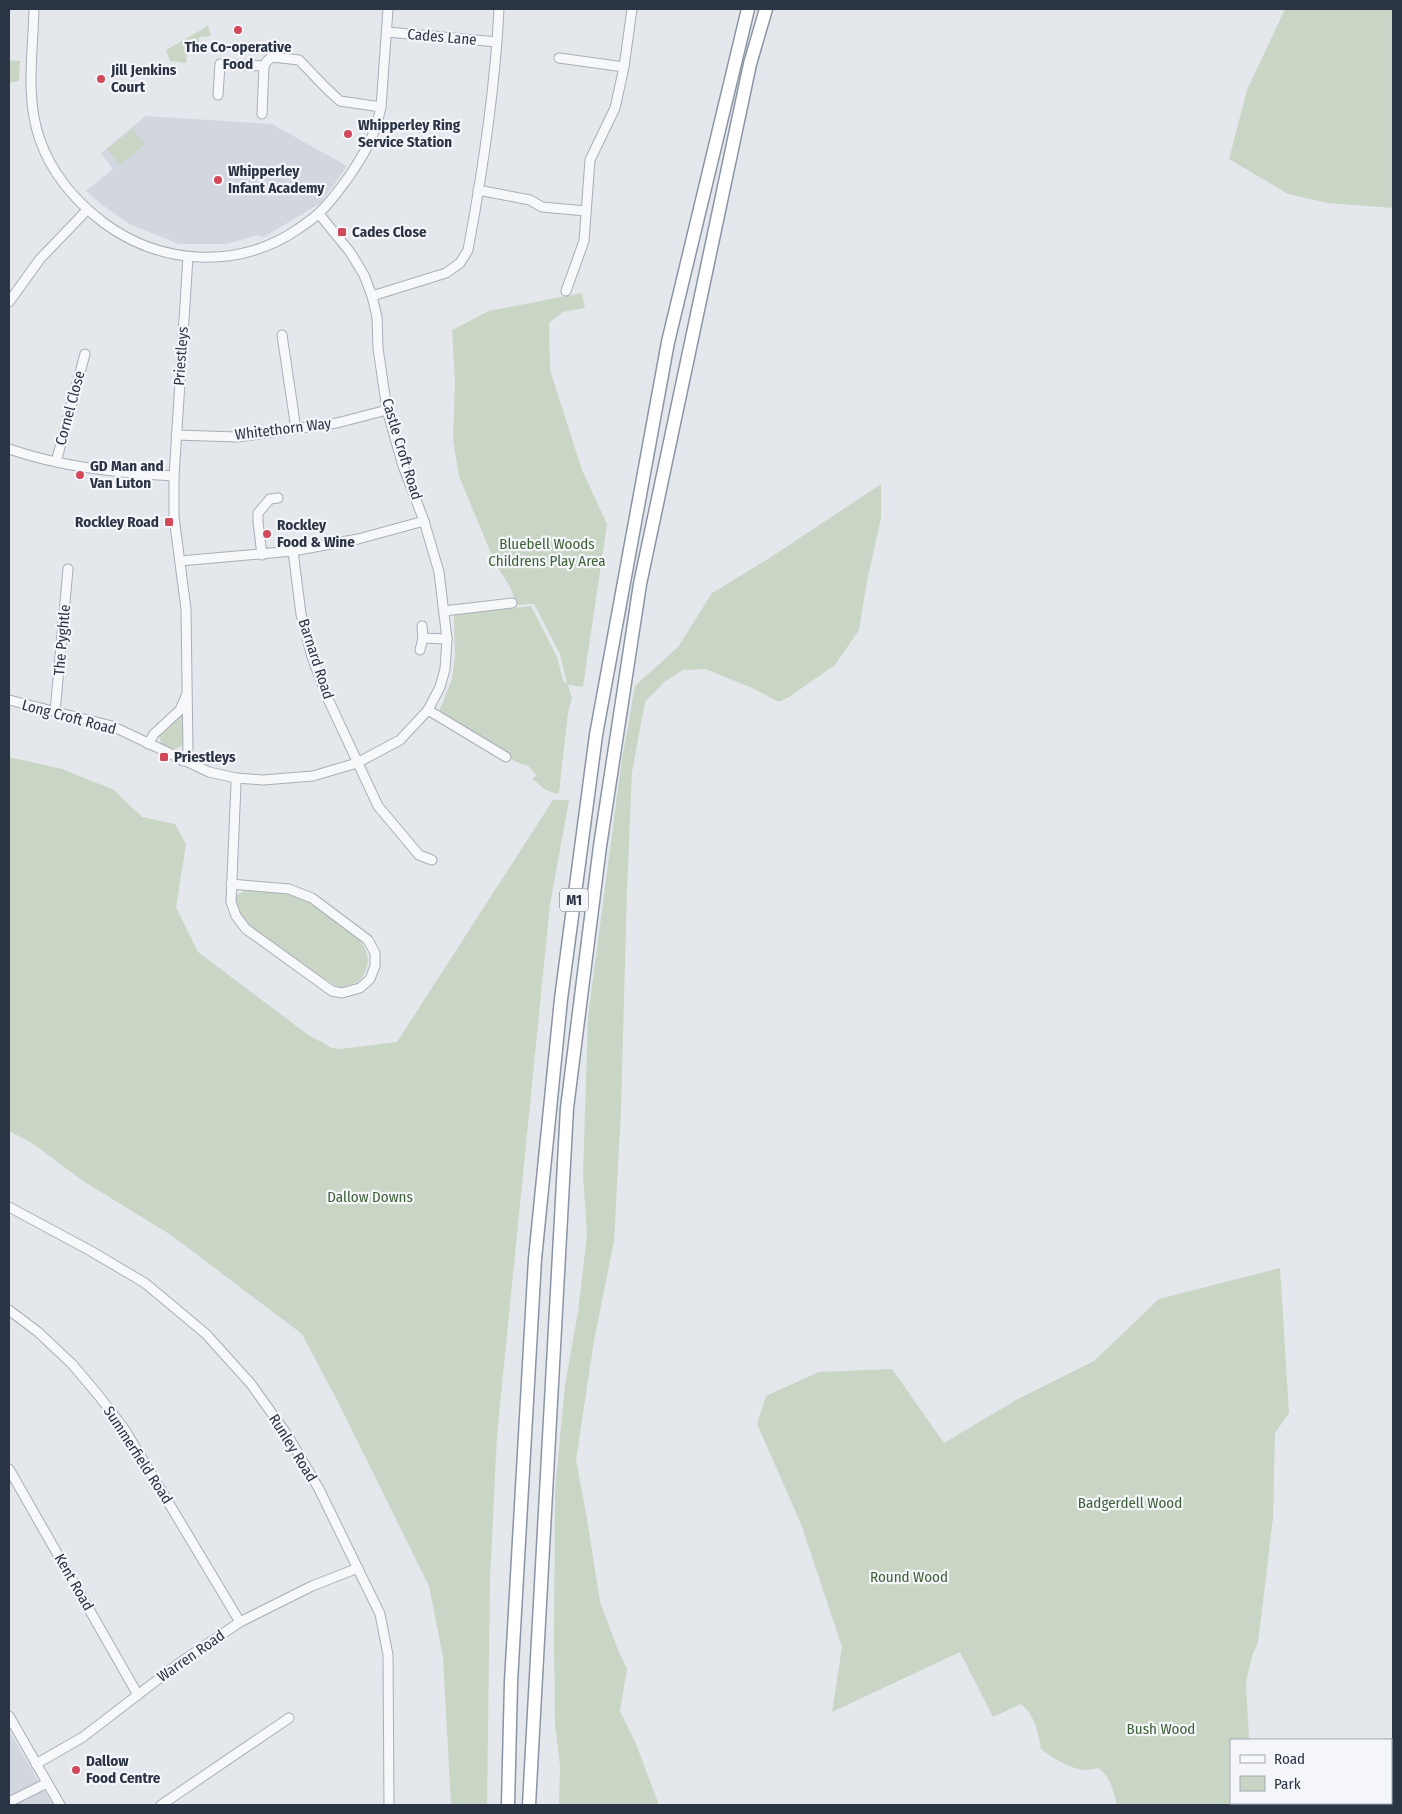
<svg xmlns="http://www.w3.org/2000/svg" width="1402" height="1814" viewBox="0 0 1402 1814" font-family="'Fira Sans Condensed',sans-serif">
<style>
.built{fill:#d2d6de}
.green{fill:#c9d6c5}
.water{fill:#9fb4cc}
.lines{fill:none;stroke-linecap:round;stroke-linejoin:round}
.minor-casing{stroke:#a9aeb7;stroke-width:11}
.highway-casing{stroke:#8b94a3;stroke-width:15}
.minor{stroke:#f7f8fa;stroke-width:9}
.highway{stroke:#fff;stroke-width:12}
.poi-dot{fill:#d1495b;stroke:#f4f6f9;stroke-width:2}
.labels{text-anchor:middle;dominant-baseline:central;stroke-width:4.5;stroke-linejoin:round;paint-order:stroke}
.shield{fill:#f4f6f9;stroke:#676e7b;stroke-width:1}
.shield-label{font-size:14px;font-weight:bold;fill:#2b3445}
.street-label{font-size:15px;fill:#2b3445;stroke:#f4f6f9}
.poi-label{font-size:15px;font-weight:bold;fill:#2b3445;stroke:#f4f6f9;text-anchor:start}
.park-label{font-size:15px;fill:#3f6138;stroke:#f4f6f9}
</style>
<rect width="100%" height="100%" fill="#e4e7ec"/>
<!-- built -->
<g class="built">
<path d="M146,116l126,8 75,42 -26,37 -59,35 -3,-3 -33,9h-47l-50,-20 -28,-20 -15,-13 27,-22 -12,-16z"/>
<path d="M9,1731l44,74h-44z"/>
</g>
<!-- green -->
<g class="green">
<path d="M1285,9h108v199l-65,-5 -40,-9 -59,-35 18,-69z"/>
<path d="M208,26l3,10 -12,1v11h-11l-2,15 -16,-2 -4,-11z"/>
<path d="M9,60l11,1 -1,20 -10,2z"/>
<path d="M132,129l13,15 -25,21 -13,-16z"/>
<path d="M582,293l3,15 -22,4 -14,11 1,47 32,100 25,54 -24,163 -15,-2 4,13 -4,15 -9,79 -2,2 -11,-4 -14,-11 5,-4 -9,-9 -12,-4 -77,-50 13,-33 3,-22 -1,-43 77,-8 26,51 6,23 4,4 -7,-30 -26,-50 -17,1 -7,-18 -15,-24 -36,-87 -6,-36 2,-58 -3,-52 37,-19z"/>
<path d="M881,484v34l-14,63 -8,49 -24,35 -46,32 -10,5 -27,-14 -46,-19 -23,1 -19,12 -19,20 -13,70 -5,117 -6,221 -7,131 -20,100 -18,119 11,59 13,83 18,48 9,19 -7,42 16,33 23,61h-100l1,-39 -5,-42 -1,-80 1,-154 10,-105 13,-73 9,-77 -4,-61 5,-157 33,-252 14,-79 43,-39 34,-54 56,-34z"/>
<path d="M182,713h2l-1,32 -10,5 -12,-6 -2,-9z"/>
<path d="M9,757l53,12 52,21 28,27 33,7 11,20 -10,63 22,45 109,82 25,14 9,1 56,-7 156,-242h16l-19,104 -53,531 -7,144 -3,226h-36l-8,-148 -14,-71 -90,-182 -37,-70 -131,-99 -88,-54 -51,-38 -23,-12z"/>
<path d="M249,889c18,1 36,2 53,10 21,9 74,41 65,67 -2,7 -4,12 -10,16 -5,3 -13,4 -18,6l-84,-55 -14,-16 -6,-19 3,-4z"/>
<path d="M1280,1268l9,145 -14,20 -2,85 -15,125 -6,13 -6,26 3,58h-18v63h160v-63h-19l21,-2v67h-276c-4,-15 -6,-28 -19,-37 -4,1 -9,2 -13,2 -15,-1 -33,-12 -44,-21 -3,-18 -6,-33 -20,-45l-28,13 -33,-65 -128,60 10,-65 -41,-123 -44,-100 9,-28 53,-24 73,-3 52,74 72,-43 78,-39 65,-62z"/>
</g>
<!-- water -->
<path class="water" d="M1316,1803h49l1,2h-50l-1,-1z"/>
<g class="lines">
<!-- minor casing -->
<g class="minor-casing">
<g id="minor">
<path d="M34,9c-1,44 -9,89 6,131 12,34 35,61 64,83 57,42 134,47 194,6 7,-5 15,-10 21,-16 11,-10 20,-23 29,-35 17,-25 27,-42 33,-71l7,-98"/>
<path d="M387,32l110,10"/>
<path d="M559,58l65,9"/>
<path d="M218,95l2,-31 44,2 3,-5 5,-4 27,3 27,28 14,13 41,6"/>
<path d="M262,114l2,-48"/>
<path d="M478,190l52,10 12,7 44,4"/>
<path d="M566,291l18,-50 6,-81 25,-52 9,-41 8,-58"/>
<path d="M372,296l74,-23 14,-10 8,-13c15,-80 27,-160 31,-241"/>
<path d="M9,302l31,-43 47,-49"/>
<path d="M282,335l14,94"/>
<path d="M176,435l61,2 100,-14 50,-13"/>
<path d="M9,449c52,18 109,24 165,27"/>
<path d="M56,462l29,-108"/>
<path d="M293,551l8,63 11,43 16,42 50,107 41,49 13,5"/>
<path d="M262,555l-4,-33v-9l12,-14 8,-1"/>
<path d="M180,561l113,-10 65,-12 66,-18"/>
<path d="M444,611l68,-8"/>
<path d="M423,638l24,1"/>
<path d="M420,650l3,-12 -1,-12"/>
<path d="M9,700l103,26 97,46 27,6 27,2 50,-4 44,-13 43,-23 28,-30 12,-23 5,-18 2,-30 -8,-67 -15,-51 -21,-55 -16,-56 -9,-62 -1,-31 -5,-21 -8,-21 -14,-23 -31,-38"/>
<path d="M428,710l78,47"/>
<path d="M55,712l13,-143"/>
<path d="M148,744l6,-10 26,-24 6,-14"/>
<path d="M183,761l5,-10 -2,-142 -12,-92v-41l14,-219"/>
<path d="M231,884l58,5 23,9 56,42 7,13v13l-5,13 -10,9 -18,5 -10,-2 -86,-62 -10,-13 -5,-14 5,-118v-6"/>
<path d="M9,1207l80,43 56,33 61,51 45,50 37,52 31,53 61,125 8,41 1,150"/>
<path d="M9,1310l29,22 34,32 27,32 26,34 115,192"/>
<path d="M9,1469l129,226"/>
<path d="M9,1716l51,89"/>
<path d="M36,1764l47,-27 95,-73 62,-42 72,-36 46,-18"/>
<path d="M9,1802l38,-19"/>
<path d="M161,1805l128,-87"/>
</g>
</g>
<!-- highway casing -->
<g class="highway-casing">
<g id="highway">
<path d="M508,1805l3,-123 24,-423 26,-260 35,-264 72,-393 80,-333"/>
<path d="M529,1805l38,-697 33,-262 40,-262 110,-520 16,-55"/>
</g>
</g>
<!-- minor -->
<use href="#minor" class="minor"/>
<!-- highway -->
<use href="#highway" class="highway"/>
</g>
<!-- markers -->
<g class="poi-dot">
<circle cx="238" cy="30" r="5"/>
<circle cx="101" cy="79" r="5"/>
<circle cx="348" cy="134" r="5"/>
<circle cx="218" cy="180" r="5"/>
<rect x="337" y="227" width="10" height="10" rx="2.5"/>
<circle cx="80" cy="475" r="5"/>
<rect x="164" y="517" width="10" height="10" rx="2.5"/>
<circle cx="267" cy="534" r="5"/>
<rect x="159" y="752" width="10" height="10" rx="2.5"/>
<circle cx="76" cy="1770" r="5"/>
</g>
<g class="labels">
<!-- shield labels -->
<rect class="shield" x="560" y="888.5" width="28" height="23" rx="4"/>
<g class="shield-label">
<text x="574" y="900">M1</text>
</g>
<!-- street labels -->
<g class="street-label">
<text transform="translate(442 37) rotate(5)">Cades Lane</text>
<text transform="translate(181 356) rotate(-86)">Priestleys</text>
<text transform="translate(70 408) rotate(-75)">Cornel Close</text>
<text transform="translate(283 429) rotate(-7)">Whitethorn Way</text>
<text transform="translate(402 449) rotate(73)">Castle Croft Road</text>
<text transform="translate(62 640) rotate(-85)">The Pyghtle</text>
<text transform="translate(316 659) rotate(72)">Barnard Road</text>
<text transform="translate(69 717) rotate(15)">Long Croft Road</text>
<text transform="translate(293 1448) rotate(58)">Runley Road</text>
<text transform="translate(138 1455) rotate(57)">Summerfield Road</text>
<text transform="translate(74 1582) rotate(60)">Kent Road</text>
<text transform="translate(191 1656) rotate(-35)">Warren Road</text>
</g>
<!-- poi labels -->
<g class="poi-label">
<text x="238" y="47" text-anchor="middle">The Co-operative<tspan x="238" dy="17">Food</tspan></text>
<text x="111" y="70">Jill Jenkins<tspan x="111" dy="17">Court</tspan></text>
<text x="358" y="125">Whipperley Ring<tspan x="358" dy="17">Service Station</tspan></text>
<text x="228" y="171">Whipperley<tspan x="228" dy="17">Infant Academy</tspan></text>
<text x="352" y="232">Cades Close</text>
<text x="90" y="466">GD Man and<tspan x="90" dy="17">Van Luton</tspan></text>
<text x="159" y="522" text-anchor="end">Rockley Road</text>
<text x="277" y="525">Rockley<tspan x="277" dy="17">Food &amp; Wine</tspan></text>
<text x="174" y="757">Priestleys</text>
<text x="86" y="1761">Dallow<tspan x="86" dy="17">Food Centre</tspan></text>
</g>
<!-- park labels -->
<g class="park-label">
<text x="547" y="544">Bluebell Woods<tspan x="547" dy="17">Childrens Play Area</tspan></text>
<text x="370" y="1197">Dallow Downs</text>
<text x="1130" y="1503">Badgerdell Wood</text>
<text x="909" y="1577">Round Wood</text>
<text x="1161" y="1729">Bush Wood</text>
</g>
</g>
<!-- border -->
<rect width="1402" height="1814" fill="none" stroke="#2b3445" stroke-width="20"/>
<!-- legend -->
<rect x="1230" y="1739" width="162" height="65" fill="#f4f6f9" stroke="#a4a8b1"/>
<rect x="1240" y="1755" width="25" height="8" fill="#f7f8fa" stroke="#a4a8b1"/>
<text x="1274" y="1764" font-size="15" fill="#2b3445">Road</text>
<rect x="1240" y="1776" width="25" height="15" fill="#c9d6c5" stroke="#a4a8b1"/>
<text x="1274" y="1789" font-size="15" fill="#2b3445">Park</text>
</svg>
